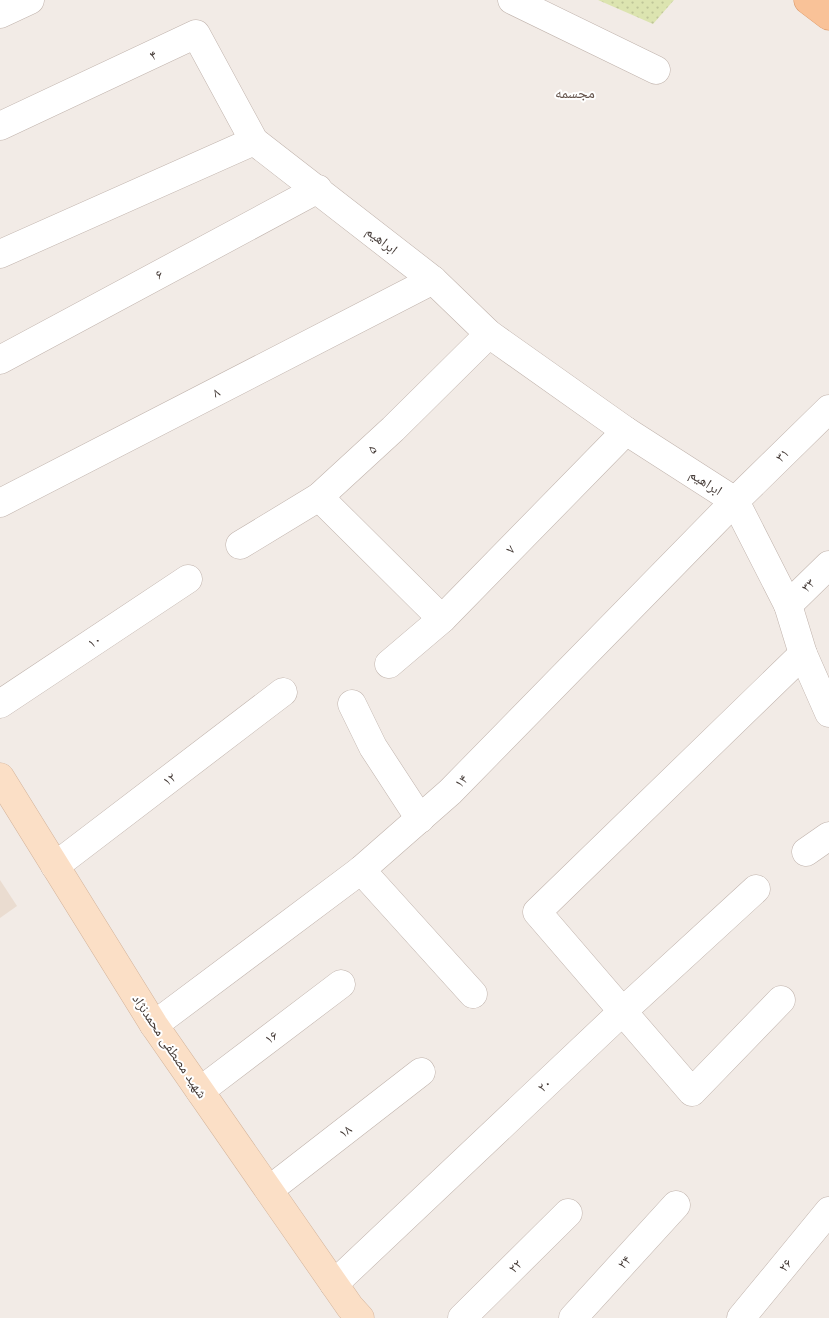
<svg xmlns="http://www.w3.org/2000/svg" width="829" height="1318" viewBox="0 0 829 1318" font-family="Helvetica,'Noto Naskh Arabic',sans-serif">
<style>
.education{fill:#eadcd0}
.grass{fill:url(#grass-dots)}
.lines{fill:none;stroke-linecap:round;stroke-linejoin:round}
.street-casing{stroke:#c0b3ac;stroke-width:29}
.secondary-casing{stroke:#d3b39a;stroke-width:29}
.primary-casing{stroke:#dd9969;stroke-width:29}
.street{stroke:#fff;stroke-width:28}
.secondary{stroke:#fbdfc6;stroke-width:28}
.primary{stroke:#f9c298;stroke-width:28}
.labels{text-anchor:middle;dominant-baseline:central;stroke-width:4;stroke-linejoin:round;paint-order:stroke}
.street-label{font-size:14px;fill:#443a36;stroke:#fff}
.neighbourhood-label{font-size:15px;fill:#66554d;stroke:#fff}
</style>
<defs>
<pattern id="grass-dots" width="8" height="8" patternUnits="userSpaceOnUse" patternTransform="scale(1.25)"><rect width="8" height="8" fill="#dce4b0"/><path d="M2 2h.1M6 6h.1" fill="none" stroke="#bec498" stroke-width="1.8" stroke-linecap="round"/></pattern>
</defs>
<rect width="100%" height="100%" fill="#f2ebe6"/>
<!-- education -->
<path class="education" d="M0,880l17,26 -17,12z"/>
<!-- grass -->
<path class="grass" d="M598,0h76l-21,24z"/>
<g class="lines">
<!-- street casing -->
<g class="street-casing">
<g id="street">
<path d="M512,0l144,70"/>
<path d="M0,14l30,-14"/>
<path d="M0,126l196,-92 58,107 179,139 56,54 137,97 109,70"/>
<path d="M0,254l254,-113"/>
<path d="M0,360l318,-171"/>
<path d="M319,497l123,122"/>
<path d="M735,501l53,104 15,49 26,59"/>
<path d="M0,503l433,-223"/>
<path d="M240,545l79,-48 74,-68 96,-95"/>
<path d="M788,605l41,-40"/>
<path d="M389,664l53,-45 184,-188"/>
<path d="M0,704l188,-125"/>
<path d="M352,704l21,43 47,72"/>
<path d="M806,852l23,-16"/>
<path d="M55,866l228,-174"/>
<path d="M361,870l112,124"/>
<path d="M781,1000l-89,92 -155,-180 266,-258"/>
<path d="M154,1025l207,-155 89,-78 285,-291 94,-92"/>
<path d="M200,1091l141,-107"/>
<path d="M269,1190l152,-118"/>
<path d="M334,1284l289,-273 133,-122"/>
<path d="M462,1318l106,-105"/>
<path d="M573,1318l103,-113"/>
<path d="M741,1318l88,-107"/>
</g>
</g>
<!-- secondary casing -->
<g class="secondary-casing">
<path id="secondary" d="M0,777l154,248 180,259 16,23 10,11"/>
</g>
<!-- primary casing -->
<g class="primary-casing">
<path id="primary" d="M808,0l21,16"/>
</g>
<!-- street -->
<use href="#street" class="street"/>
<!-- secondary -->
<use href="#secondary" class="secondary"/>
<!-- primary -->
<use href="#primary" class="primary"/>
</g>
<g class="labels">
<!-- street labels -->
<g class="street-label">
<text transform="translate(153 55) rotate(-25)">۴</text>
<text transform="translate(382 240) rotate(38)">ابراهیم</text>
<text transform="translate(159 274) rotate(-28)">۶</text>
<text transform="translate(216 392) rotate(-27)">۸</text>
<text transform="translate(372 449) rotate(-43)">۵</text>
<text transform="translate(782 455) rotate(-44)">۳۱</text>
<text transform="translate(706 482) rotate(33)">ابراهیم</text>
<text transform="translate(510 549) rotate(-46)">۷</text>
<text transform="translate(808 585) rotate(-45)">۳۳</text>
<text transform="translate(94 641) rotate(-34)">۱۰</text>
<text transform="translate(169 779) rotate(-37)">۱۲</text>
<text transform="translate(461 781) rotate(-46)">۱۴</text>
<text transform="translate(271 1037) rotate(-37)">۱۶</text>
<text transform="translate(170 1046) rotate(56)">شهید مصطفی محمدنژاد</text>
<text transform="translate(544 1085) rotate(-43)">۲۰</text>
<text transform="translate(345 1131) rotate(-38)">۱۸</text>
<text transform="translate(624 1262) rotate(-48)">۲۴</text>
<text transform="translate(785 1265) rotate(-51)">۲۶</text>
<text transform="translate(515 1266) rotate(-45)">۲۲</text>
</g>
<!-- neighbourhood labels -->
<g class="neighbourhood-label">
<text x="575" y="92">مجسمه</text>
</g>
</g>
</svg>
